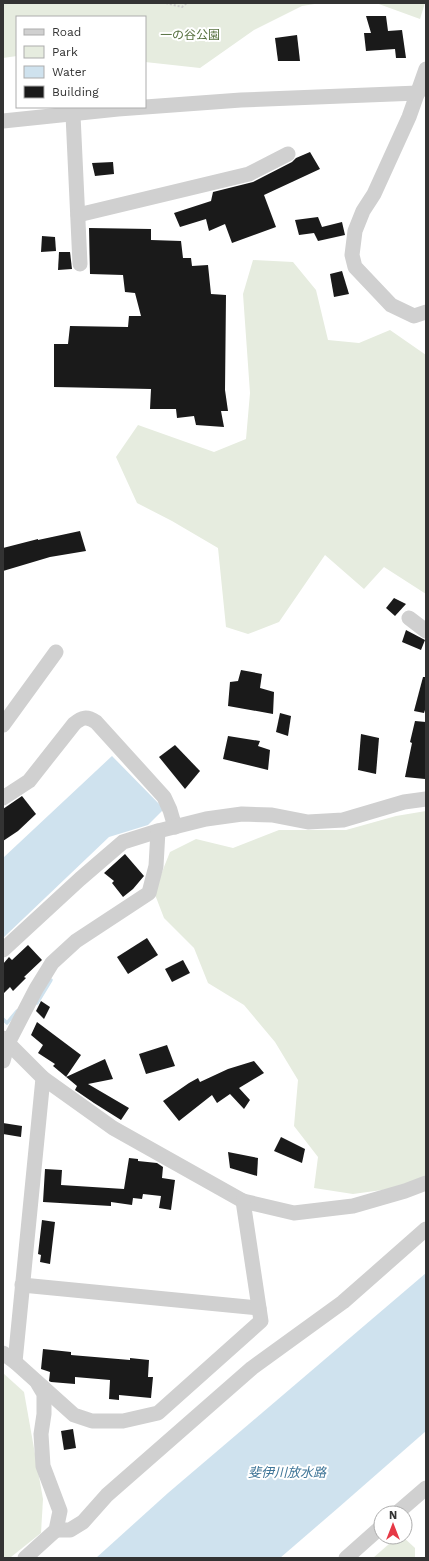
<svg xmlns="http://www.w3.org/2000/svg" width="429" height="1561" viewBox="0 0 429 1561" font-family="'Work Sans','Noto Sans JP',sans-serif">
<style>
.green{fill:#e6ecdf}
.water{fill:#cfe2ee}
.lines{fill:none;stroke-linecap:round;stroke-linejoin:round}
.stream{stroke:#cfe2ee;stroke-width:3.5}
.building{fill:#1a1a1a}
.path{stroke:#cdcdcd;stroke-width:2;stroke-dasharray:2 2;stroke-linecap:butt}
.minor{stroke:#d0d0d0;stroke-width:15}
.labels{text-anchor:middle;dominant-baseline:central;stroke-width:4;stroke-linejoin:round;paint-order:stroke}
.park-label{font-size:12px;fill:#56703f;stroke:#fff}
.water-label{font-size:13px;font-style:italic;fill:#3f7597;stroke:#fff}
</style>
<rect width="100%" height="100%" fill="#fff"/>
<!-- green -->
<g class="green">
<path d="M3,3h318l-19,3 -48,24 -54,38 -55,-6v-45h-128v39l-14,2z"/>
<path d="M376,3h49l-5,16z"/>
<path d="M253,260l40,2 23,28 12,50 31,3 31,-13 36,25v239l-42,-27 -20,22 -39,-34 -46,67 -31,12 -22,-7 -8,-79 -46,-27 -35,-18 -21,-46 22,-32 76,27 32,-13 4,-46 -7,-99z"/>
<path d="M426,811v373l-73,10 -39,-6 4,-31 -24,-31 4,-46 -23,-38 -31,-37 -36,-22 -14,-35 -30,-30 -10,-26 16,-40 26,-13 37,9 46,-18h67l50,-14z"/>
<path d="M3,1373l21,19 19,107 -2,34 -30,24 -8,1z"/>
<path d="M397,1537h6l12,11v10h-42z"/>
</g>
<!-- water -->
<g class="water">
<path d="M112,756l52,53 -16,16 -39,12 -106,101v-80z"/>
<path d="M426,1273v158l-88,77 -58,50h-184l72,-65z"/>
</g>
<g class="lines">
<!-- stream -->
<g class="stream">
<path d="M37,1003l14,-23"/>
<path d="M3,1019l4,4 10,-12"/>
</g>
</g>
<!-- building -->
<g class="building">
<path d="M366,16h20l2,15 14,-1 4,28h-10l-1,-9 -29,2 -2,-18h7z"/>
<path d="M297,35l3,26h-22l-3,-23z"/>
<path d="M310,152l10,17 -56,26 12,32 -44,16 -7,-19 -16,7 -3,-12 -26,8 -6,-14 37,-12 2,-9 40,-10 39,-20 4,-4z"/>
<path d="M113,162l1,12 -19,2 -3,-13z"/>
<path d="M318,217l4,10 20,-5 3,13 -27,6 -4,-8 -15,2 -4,-15z"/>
<path d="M89,228l62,1v11l30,1 2,17h8l1,8 16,-1 3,29 15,1 -1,95 3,21h-7l3,16 -28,-2 -2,-9 -17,2 -1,-9h-26l1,-20 -97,-2v-43h14l2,-18 58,1 1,-11h12l-6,-23 -10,-1 -2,-17 -33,-1z"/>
<path d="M42,236l13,1 1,14 -15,1z"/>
<path d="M59,252h11l2,17 -14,1z"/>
<path d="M342,271l7,23 -15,3 -4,-23z"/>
<path d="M80,531l6,20 -36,6 -47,14v-23l35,-9v1z"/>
<path d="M394,598l12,6 -11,12 -9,-8z"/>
<path d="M406,630l19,10 -4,10 -19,-8z"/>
<path d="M241,670l21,4 -2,14 14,4 -1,22 -45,-8 2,-24 8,-1z"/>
<path d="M423,677h3v30l-2,6 -10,-2z"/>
<path d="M280,713l11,3 -3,20 -12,-4z"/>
<path d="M415,721l11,1 -1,57 -20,-2 7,-34 -2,-1z"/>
<path d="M361,734l18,4 -3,36 -18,-4z"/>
<path d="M228,736l32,5 -2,5 12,4 -2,20 -45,-11z"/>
<path d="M175,745l25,26 -15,18 -26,-32z"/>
<path d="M22,796l14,18 -18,17 -15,10v-32z"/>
<path d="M125,854l19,22 -11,13 -10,8 -11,-14 2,-2 -10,-8z"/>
<path d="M147,938l11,17 -30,19 -11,-17z"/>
<path d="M28,945l14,15 -18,17 2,1 -13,13 -3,-4 -7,7v-30l6,-7 3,3z"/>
<path d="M183,960l7,13 -18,9 -7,-13z"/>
<path d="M41,1001l9,6 -6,12 -8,-8z"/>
<path d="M37,1022l44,33 -15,22 39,-18 8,20 -25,5 41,24 -8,12 -27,-17 -19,-13 2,-4 -24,-20 2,-2 -17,-11 5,-8 -12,-10z"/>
<path d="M167,1045l8,21 -29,8 -7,-20z"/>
<path d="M254,1061l10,12 -25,15 11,12 -6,9 -14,-15 -13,9 -5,-8 -33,26 -16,-20 26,-18 9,-5 2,4 28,-13z"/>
<path d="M3,1123l19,3 -1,11 -18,-3z"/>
<path d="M281,1137l24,12 -3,14 -28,-12z"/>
<path d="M228,1152l30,6 -1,18 -27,-8z"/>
<path d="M129,1158l9,1v2l19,2 6,4 -1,11 13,2 -4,30 -12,-2 2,-12 -18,-2 -1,5 -9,-1 -1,7 -21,-3v4l-68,-4 2,-33 17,1 -1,15 63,4z"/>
<path d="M42,1220l13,2 -5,42 -10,-2 1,-7 -3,-1z"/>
<path d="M43,1349l28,3v3l59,5v-2l19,2 -1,17h5l-2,21 -32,-3v5l-10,-1 1,-19 -35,-3v7l-24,-2 -2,-1 1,-9 -9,-3z"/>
<path d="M73,1429l3,19 -12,2 -3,-19z"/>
</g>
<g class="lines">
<!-- path -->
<path class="path" d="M166,3l16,4 5,-4"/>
<!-- minor -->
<g class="minor">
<path d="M426,69l-17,48 -35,77 -11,17 -8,20 -3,24 3,12 36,38 23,11 12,-4"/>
<path d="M73,115l7,149"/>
<path d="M3,121l115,-12 123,-9 177,-7"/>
<path d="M78,215l171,-41 39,-20"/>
<path d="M409,618l17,13"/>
<path d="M3,725l53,-73"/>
<path d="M3,798l26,-17 45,-57c8,-7 13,-8 22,-2l68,75 6,13 5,17"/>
<path d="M3,950l77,-71 43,-37 35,-11 48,-12 36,-5 30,1 36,7 35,-2 61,-18 22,-3"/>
<path d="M3,1038l40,40 70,50 130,73 51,12 59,-7 52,-15 21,-8"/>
<path d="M3,1061l5,-18 28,-54 16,-26 24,-22 73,-48 7,-27 2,-35"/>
<path d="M22,1285l237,23"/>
<path d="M3,1353l12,9 59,53 18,6h31l35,-8 103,-92 -18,-120"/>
<path d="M15,1362l28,-284"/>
<path d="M397,1513l29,-25"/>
<path d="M56,1530h14l13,-8 24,-27 145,-127 91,-66 83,-73"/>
<path d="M25,1558l31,-28 4,-19 -17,-45 -2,-32 3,-20v-20l-6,-10"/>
<path d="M346,1558l35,-31"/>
</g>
</g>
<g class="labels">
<!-- park labels -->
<g class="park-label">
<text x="190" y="35">一の谷公園</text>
</g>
<!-- water labels -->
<g class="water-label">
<text x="287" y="1472">斐伊川放水路</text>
</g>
</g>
<!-- border -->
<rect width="429" height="1561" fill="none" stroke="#333333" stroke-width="8"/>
<!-- legend -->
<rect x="16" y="16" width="130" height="92" fill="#ffffff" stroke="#adadad"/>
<rect x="24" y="29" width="20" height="6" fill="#d0d0d0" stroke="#adadad"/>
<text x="52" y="36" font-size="12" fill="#333333">Road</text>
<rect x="24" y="46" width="20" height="12" fill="#e6ecdf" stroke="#adadad"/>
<text x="52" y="56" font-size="12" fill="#333333">Park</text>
<rect x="24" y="66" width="20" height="12" fill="#cfe2ee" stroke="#adadad"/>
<text x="52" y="76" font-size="12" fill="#333333">Water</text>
<rect x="24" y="86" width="20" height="12" fill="#1a1a1a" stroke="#adadad"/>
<text x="52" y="96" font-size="12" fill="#333333">Building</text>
<!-- north arrow -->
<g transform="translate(393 1525)"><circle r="19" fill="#ffffff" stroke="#adadad"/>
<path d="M0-3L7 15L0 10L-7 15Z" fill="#e63946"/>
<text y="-6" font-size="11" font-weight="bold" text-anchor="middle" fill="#333333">N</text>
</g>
</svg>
